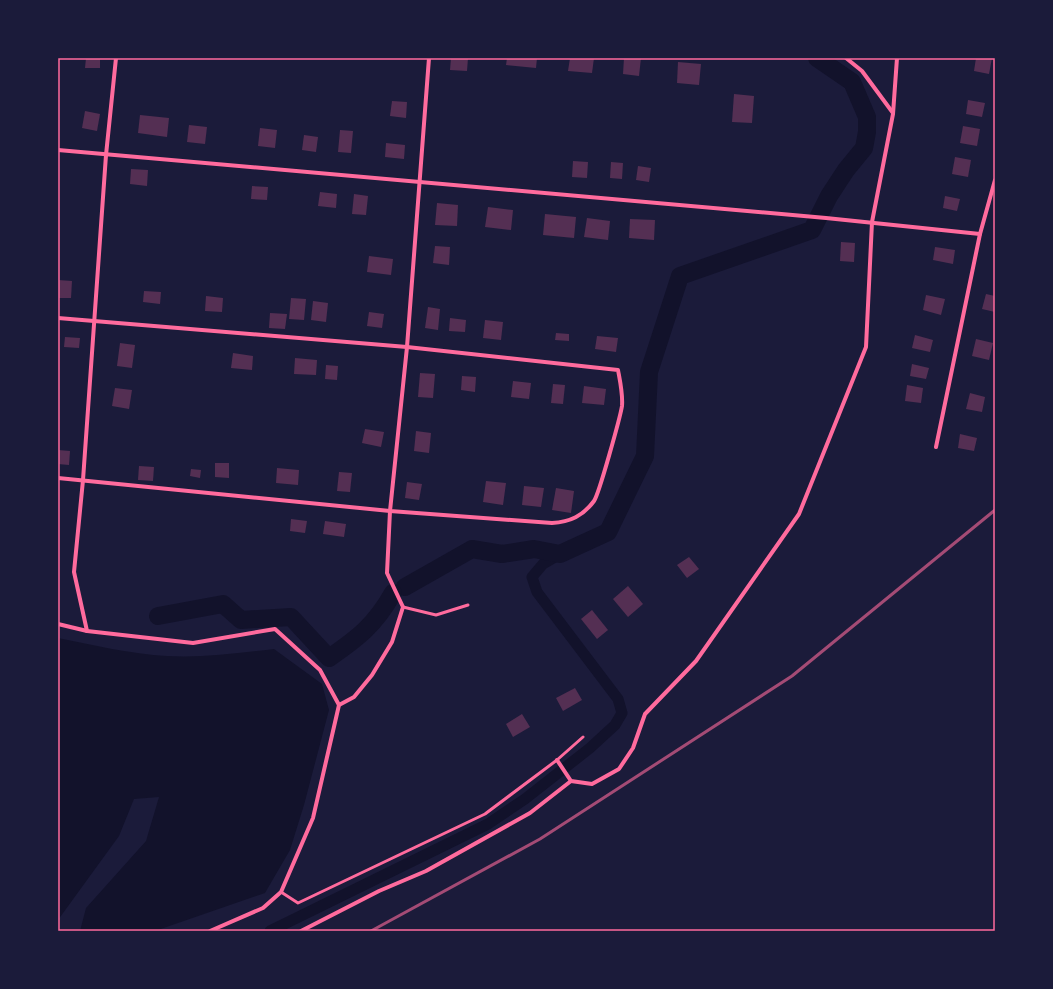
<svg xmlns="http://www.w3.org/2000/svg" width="1053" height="989" viewBox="0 0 1053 989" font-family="'Noto Sans',sans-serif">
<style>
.water{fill:#12122b}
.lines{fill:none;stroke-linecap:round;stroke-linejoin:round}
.canal{stroke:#12122b;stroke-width:11}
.river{stroke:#12122b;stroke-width:18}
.building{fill:#542f53}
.service{stroke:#ff6b9d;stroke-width:3}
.minor{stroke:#ff6b9d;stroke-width:4}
.rail{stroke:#a44b75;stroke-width:3}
.neatline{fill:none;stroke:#ff6b9d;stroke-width:1.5}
</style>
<rect width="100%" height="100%" fill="#1b1b3a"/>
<!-- water -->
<path class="water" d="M58,638c36,7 72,16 109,18 35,2 72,-3 107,-7l48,35 7,26 -25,95 -14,45 -25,43 -110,38h-75l6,-23 60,-67 13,-44 -25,2 -15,37 -61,84z"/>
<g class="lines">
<!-- canal -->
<path class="canal" d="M270,931l218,-107 37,-25 65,-51 25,-23 7,-12 -4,-14 -81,-107 -5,-15 11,-13 17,-10"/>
<!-- river -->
<g class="river">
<path d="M405,587l67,-38 30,5 32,-5 26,5 48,-22 37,-76 4,-84 31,-96 132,-46 17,-34 17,-26 18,-22 3,-16v-15l-15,-35 -35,-24"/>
<path d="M158,616l65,-12 18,16 50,-3 38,41c29,-20 46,-33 64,-65"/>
</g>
</g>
<!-- building -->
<g class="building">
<path d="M86,58h14v10h-15z"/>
<path d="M451,58h17l-1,13 -17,-1z"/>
<path d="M507,58h30l-1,10 -30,-3z"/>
<path d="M570,58h24l-2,15 -24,-2z"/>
<path d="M624,58h17l-2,18 -16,-2z"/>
<path d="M976,58h16l-3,16 -15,-3z"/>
<path d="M678,62l23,2 -2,21 -22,-2z"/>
<path d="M734,94l20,2 -2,27 -20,-1z"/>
<path d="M968,100l17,3 -3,14 -16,-3z"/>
<path d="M392,101l15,1 -1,16 -16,-2z"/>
<path d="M85,111l15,3 -3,17 -15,-3z"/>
<path d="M140,115l29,3 -2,19 -29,-4z"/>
<path d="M189,125l18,2 -2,17 -18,-2z"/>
<path d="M963,126l17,3 -3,17 -17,-3z"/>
<path d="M260,128l17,2 -2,18 -17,-2z"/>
<path d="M340,130l13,1 -2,22 -13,-1z"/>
<path d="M304,135l14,2 -2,15 -14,-2z"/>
<path d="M386,143l19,2 -1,14 -19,-2z"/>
<path d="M955,157l16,3 -3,17 -16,-3z"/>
<path d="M573,161l15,1 -1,16 -15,-1z"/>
<path d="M611,162l12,1 -1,16 -12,-1z"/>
<path d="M638,166l13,2 -2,14 -13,-2z"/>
<path d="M131,169l17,1 -1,16 -17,-2z"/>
<path d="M252,186l16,1 -1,13 -16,-1z"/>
<path d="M320,192l17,2 -1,14 -18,-2z"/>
<path d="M354,194l14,2 -2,19 -14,-1z"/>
<path d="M945,196l15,3 -3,12 -14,-3z"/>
<path d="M437,203l21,2 -1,21 -22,-1z"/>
<path d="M488,207l25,3 -2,20 -26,-3z"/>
<path d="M545,214l31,3 -2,21 -31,-3z"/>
<path d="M587,218l23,3 -2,19 -24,-3z"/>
<path d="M630,219l25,1 -1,20 -25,-2z"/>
<path d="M841,242l14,1 -1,19 -14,-1z"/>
<path d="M435,246l15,1 -1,18 -16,-2z"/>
<path d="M935,247l20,3 -2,14 -20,-4z"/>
<path d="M369,256l24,3 -2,16 -24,-3z"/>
<path d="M58,280l14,1 -1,17h-13z"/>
<path d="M144,291l17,1 -1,12 -17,-2z"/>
<path d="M986,294l9,2v16l-13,-3z"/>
<path d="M926,295l19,4 -4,16 -18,-5z"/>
<path d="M206,296l17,2 -1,14 -17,-1z"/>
<path d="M291,298l15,1 -2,21 -15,-1z"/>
<path d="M313,301l15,2 -2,19 -15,-2z"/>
<path d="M428,307l12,2 -2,21 -13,-2z"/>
<path d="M369,312l15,2 -2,14 -15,-2z"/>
<path d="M270,313l17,1 -2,15 -16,-1z"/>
<path d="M450,318l16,2 -1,12 -16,-1z"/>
<path d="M485,320l18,2 -2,18 -18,-2z"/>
<path d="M556,333l13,1v7l-14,-1z"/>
<path d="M915,335l18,5 -3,12 -18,-4z"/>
<path d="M597,336l21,2 -2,14 -21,-3z"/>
<path d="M65,337l15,1 -1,10 -15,-1z"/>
<path d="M976,339l17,4 -4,17 -17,-4z"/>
<path d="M120,343l15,2 -3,23 -15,-2z"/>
<path d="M233,353l20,3 -1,14 -21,-2z"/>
<path d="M295,358l22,2 -1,15 -22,-1z"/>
<path d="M912,364l17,4 -3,11 -16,-3z"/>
<path d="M326,365l12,1 -1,14 -12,-1z"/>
<path d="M420,373l15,1 -2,24 -15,-1z"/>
<path d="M462,376l14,1 -1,15 -14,-2z"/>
<path d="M513,381l18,2 -2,16 -18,-2z"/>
<path d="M553,384l12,1 -2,19 -12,-1z"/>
<path d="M907,385l16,3 -2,15 -16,-2z"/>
<path d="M584,386l22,3 -2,16 -22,-2z"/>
<path d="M115,388l17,2 -3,19 -17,-3z"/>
<path d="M970,393l15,4 -3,15 -16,-3z"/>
<path d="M365,429l19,3 -3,15 -19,-4z"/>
<path d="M416,431l15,2 -2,20 -15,-2z"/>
<path d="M960,434l17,4 -3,13 -16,-3z"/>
<path d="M58,450l12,1 -1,14 -11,-1z"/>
<path d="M215,463h14v15l-14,-1z"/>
<path d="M139,466l15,1 -1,14 -15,-1z"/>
<path d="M277,468l22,2 -1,15 -22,-2z"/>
<path d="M191,469l10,1 -1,8 -10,-2z"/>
<path d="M339,472l13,1 -2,19 -13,-1z"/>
<path d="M486,481l20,2 -3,22 -20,-3z"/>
<path d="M407,482l15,2 -3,16 -14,-2z"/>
<path d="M524,486l20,2 -3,19 -19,-2z"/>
<path d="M556,488l18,3 -3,22 -19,-3z"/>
<path d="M291,519l16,2 -2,12 -15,-2z"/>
<path d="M325,521l21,3 -2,13 -21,-3z"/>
<path d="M689,557l10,12 -12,9 -10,-13z"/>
<path d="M628,586l15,18 -15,13 -15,-18z"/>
<path d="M592,610l16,20 -11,9 -16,-20z"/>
<path d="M575,688l7,12 -19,11 -7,-13z"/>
<path d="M522,714l8,13 -17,10 -7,-13z"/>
</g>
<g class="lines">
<!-- service -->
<g class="service">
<path d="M403,607l33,8 32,-10"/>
<path d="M281,892l17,11 187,-89 72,-54 26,-23"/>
</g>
<!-- minor -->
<g class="minor">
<path d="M846,58l16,13 31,42"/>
<path d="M58,150l768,68 154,16"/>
<path d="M58,318l349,29 211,23c2,11 5,24 4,36 -2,12 -23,88 -28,95 -11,15 -24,21 -42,22l-162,-12 -332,-33"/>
<path d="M936,447l44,-213 15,-54"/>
<path d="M58,624l29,7 106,12 82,-14 45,41 19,35"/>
<path d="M87,631l-13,-59 9,-92 23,-325 10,-97"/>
<path d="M557,760l14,21 21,3 27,-15 14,-21 12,-34 51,-53 103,-147 67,-167 6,-125 21,-108 4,-56"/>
<path d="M210,931l53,-23 18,-16 32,-74 26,-113 15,-8 18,-22 20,-33 11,-35 -16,-34 3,-62 17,-164 22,-289"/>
<path d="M301,931l78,-40 47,-20 104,-58 41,-32"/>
</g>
<!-- rail -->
<path class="rail" d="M371,931l169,-92 252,-163 203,-166"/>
</g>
<!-- border -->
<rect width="1053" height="989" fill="none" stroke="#1b1b3a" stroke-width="118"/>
<rect x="59" y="59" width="935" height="871" class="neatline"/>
</svg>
